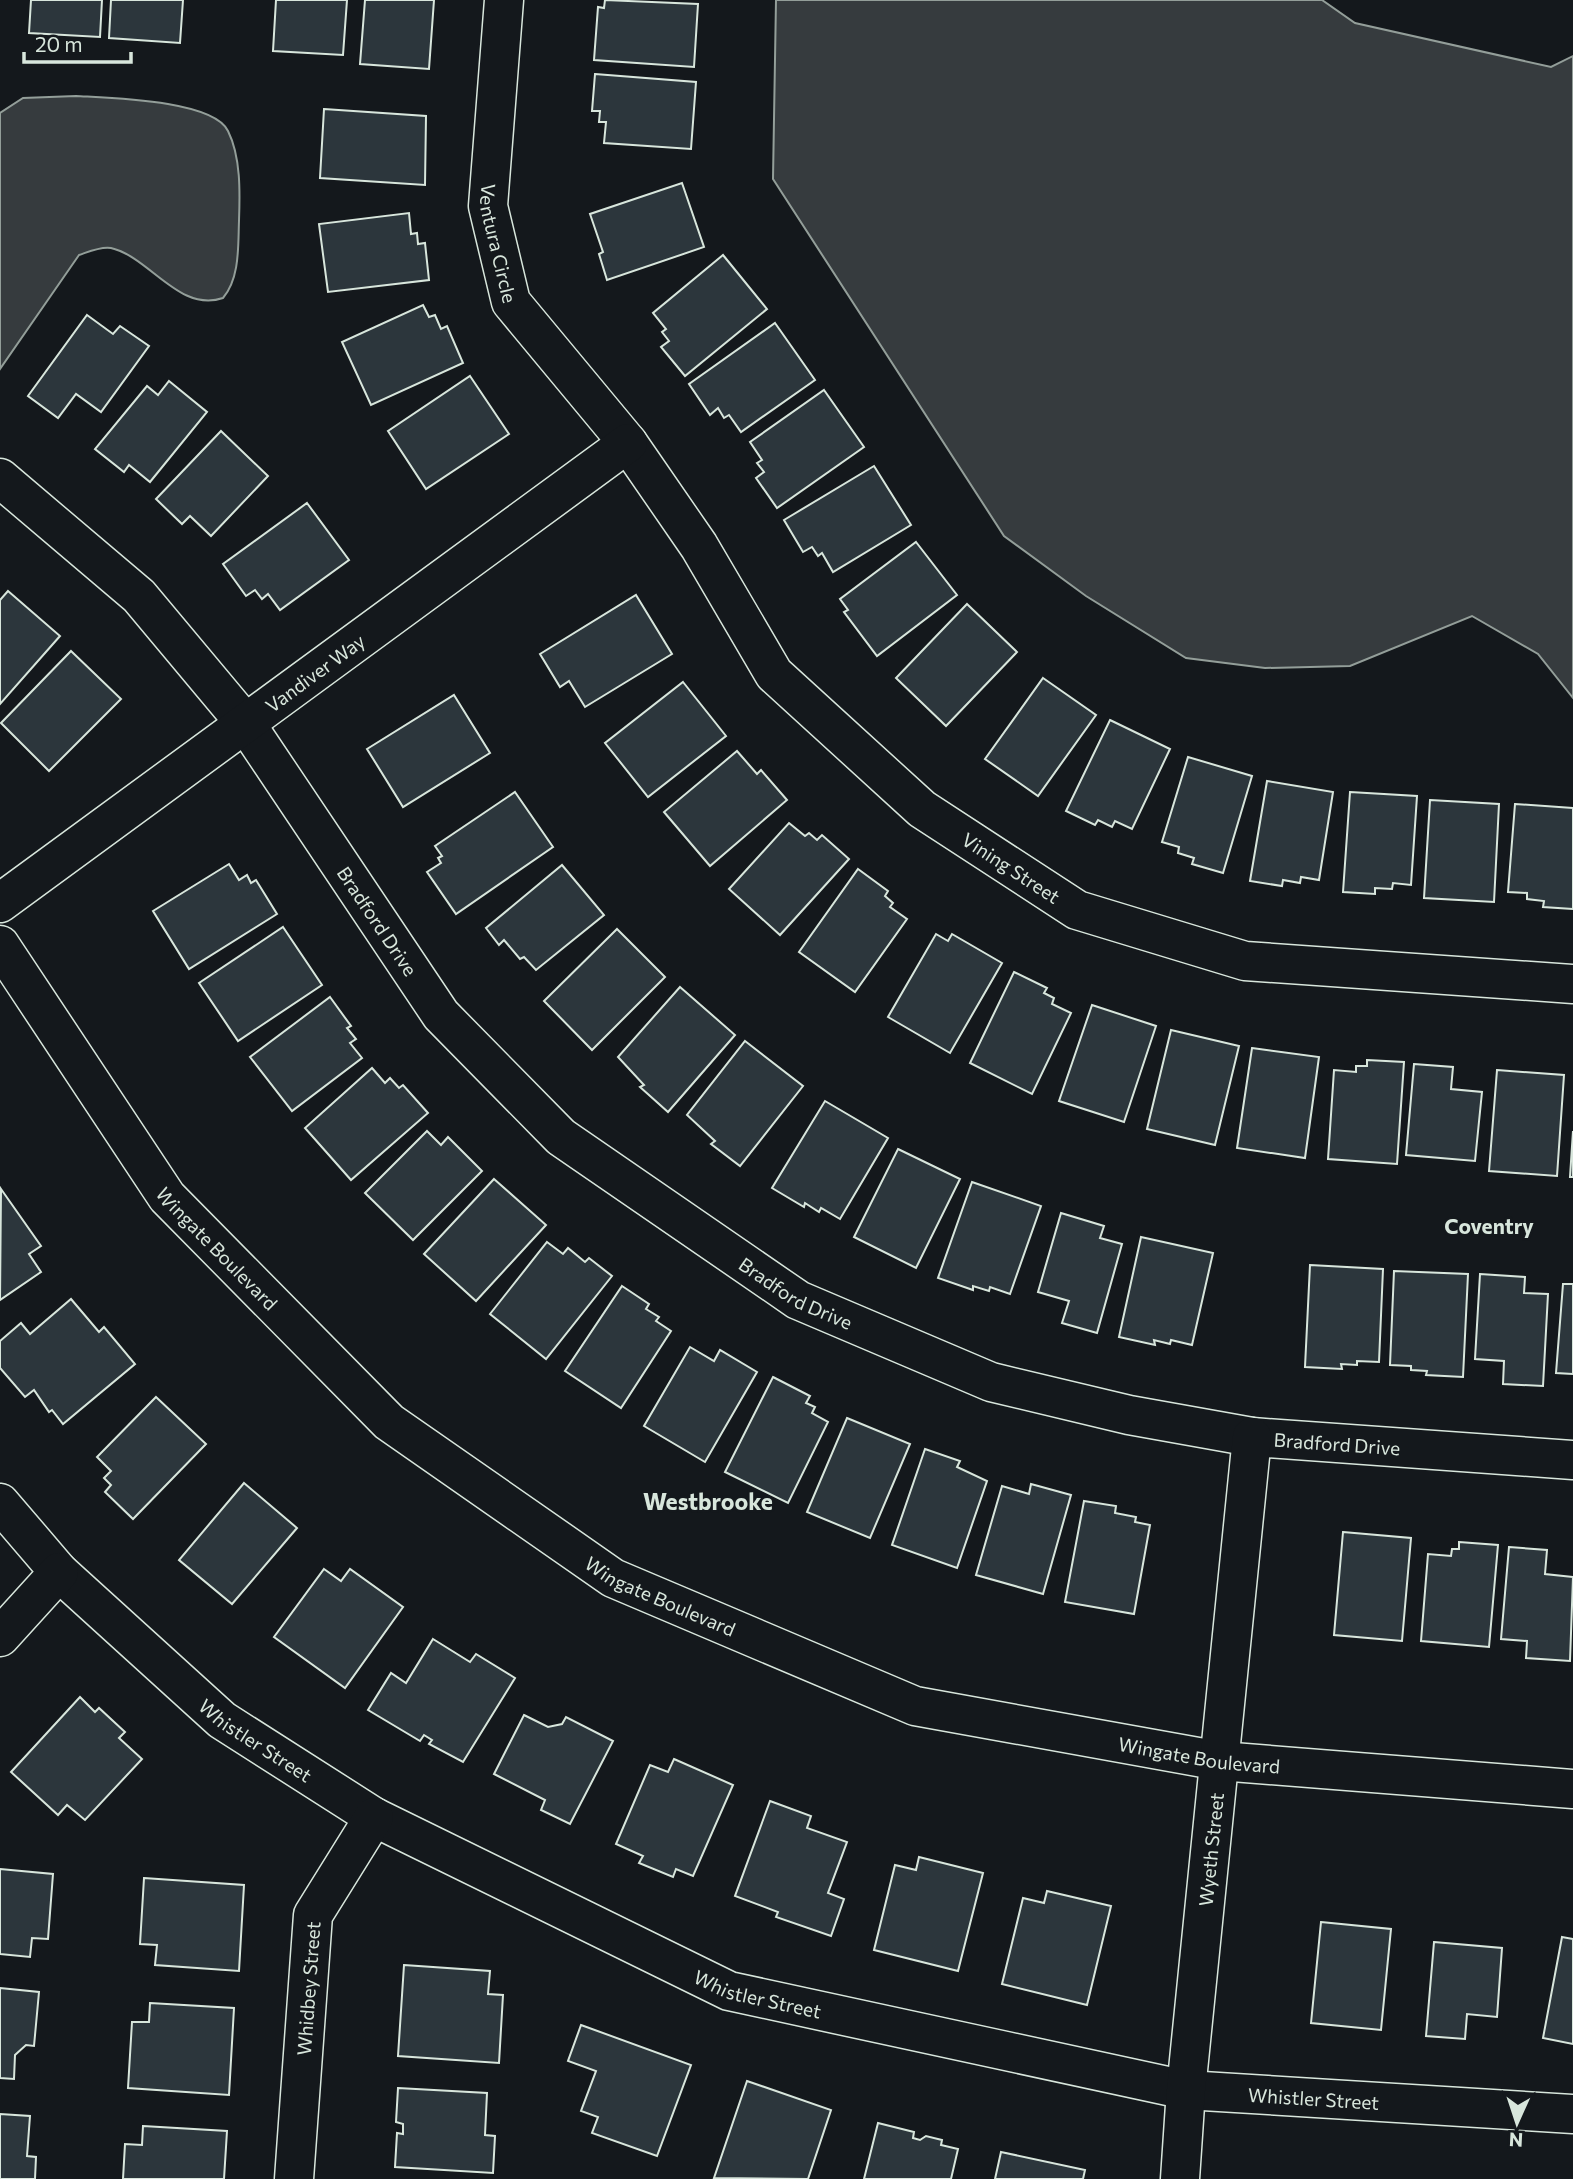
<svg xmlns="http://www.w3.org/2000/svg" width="1573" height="2179" viewBox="0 0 1573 2179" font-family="Commissioner,sans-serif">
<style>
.water{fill:#363b3e;stroke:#939e99;stroke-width:2}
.building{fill:#2c363c;stroke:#d8e6dc;stroke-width:2}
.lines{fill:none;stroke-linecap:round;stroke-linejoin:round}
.minor-casing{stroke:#d8e6dc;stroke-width:41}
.minor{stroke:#14181c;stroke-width:38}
.labels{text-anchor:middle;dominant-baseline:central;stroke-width:5;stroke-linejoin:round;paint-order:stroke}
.street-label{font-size:19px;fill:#d8e6dc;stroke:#14181c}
.neighbourhood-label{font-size:21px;font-weight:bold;fill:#d8e6dc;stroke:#14181c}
.quarter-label{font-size:23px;font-weight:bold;fill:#d8e6dc;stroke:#14181c}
</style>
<rect width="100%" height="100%" fill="#14181c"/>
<!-- water -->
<g class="water">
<path d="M776,0h546l33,23 196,44 22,-11v642l-35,-44 -66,-38 -122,50 -85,2 -79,-10 -100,-62 -82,-60 -231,-357z"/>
<path d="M76,96c33,2 137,4 152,35 13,26 12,62 11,90 -1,25 1,57 -16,77 -44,15 -73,-41 -112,-50 -10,-2 -23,4 -32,7l-79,114v-256l23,-15z"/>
</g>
<!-- building -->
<g class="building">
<path d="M31,0h71l-2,37 -71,-4z"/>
<path d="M111,0h72l-3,43 -71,-5z"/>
<path d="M276,0h71l-4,55 -70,-4z"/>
<path d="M365,0h69l-5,69 -69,-5z"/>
<path d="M605,0l93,4 -4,63 -100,-7 4,-53 6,1z"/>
<path d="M595,74l101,8 -5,67 -87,-6 2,-21h-7l1,-11h-8z"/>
<path d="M324,109l102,7 -1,69 -105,-7z"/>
<path d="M682,183l22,64 -97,33 -8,-26 4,-2 -13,-38z"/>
<path d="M409,213l2,21 6,-1 1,11 7,-1 4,37 -101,12 -9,-68z"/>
<path d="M723,255l44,54 -82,67 -24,-29 8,-6 -7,-9 4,-3 -13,-16z"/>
<path d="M423,305l6,12 6,-2 6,14 6,-3 16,37 -92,42 -29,-63z"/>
<path d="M87,315l26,19 7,-8 29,20 -48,66 -25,-18 -18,24 -30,-22z"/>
<path d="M775,323l40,57 -74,52 -12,-17 -5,3 -6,-10 -8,7 -21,-31z"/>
<path d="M470,376l39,58 -83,55 -38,-58z"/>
<path d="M169,381l38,31 -57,70 -21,-17 -5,7 -29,-23 52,-63 11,9z"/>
<path d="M824,390l40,57 -87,61 -21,-30 8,-6 -7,-9 5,-3 -12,-18z"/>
<path d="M221,431l47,45 -57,60 -21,-20 -8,8 -26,-25z"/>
<path d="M874,466l37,59 -78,47 -11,-19 -4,3 -6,-9 -9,5 -19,-32z"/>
<path d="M307,503l42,57 -69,50 -12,-16 -6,5 -7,-9 -9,6 -23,-32z"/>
<path d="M916,542l41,53 -80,61 -33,-44 4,-2 -8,-11z"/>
<path d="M8,591l52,45 -60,68v-104z"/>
<path d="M636,595l36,59 -87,53 -16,-26 -9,6 -20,-33z"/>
<path d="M967,604l50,48 -71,74 -50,-48z"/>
<path d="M71,651l50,48 -72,72 -48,-48z"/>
<path d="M1043,678l53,37 -58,81 -53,-37z"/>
<path d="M683,682l43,54 -78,61 -43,-54z"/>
<path d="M454,695l36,58 -87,54 -36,-58z"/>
<path d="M1110,720l60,29 -38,80 -17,-8 -3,6 -14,-7 -3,5 -29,-14z"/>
<path d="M737,751l20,23 4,-4 26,30 -77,66 -46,-54z"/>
<path d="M1188,757l64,19 -29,97 -31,-9 2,-6 -16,-5 1,-6 -17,-5z"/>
<path d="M1267,781l66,11 -14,88 -18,-3 -1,6 -17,-3 -1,6 -32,-5z"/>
<path d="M515,792l38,55 -97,67 -29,-42 14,-9 -3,-5 4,-2 -7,-10z"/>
<path d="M1350,792l67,4 -6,89 -18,-2 -1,6 -17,-1v6l-32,-2z"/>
<path d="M1430,800l69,4 -5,98 -70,-4z"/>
<path d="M1515,804l58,4v101l-30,-2 1,-6 -17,-2v-6l-19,-1z"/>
<path d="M789,823l16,13 4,-3 8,7 5,-5 27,24 -69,76 -51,-46z"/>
<path d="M229,864l10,16 8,-5 4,8 5,-3 21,34 -88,55 -36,-58z"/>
<path d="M562,865l42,50 -68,55 -12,-13 -4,2 -16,-19 -5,5 -13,-17z"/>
<path d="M858,869l30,22 -3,5 8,7 -3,4 17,12 -52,73 -56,-40z"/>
<path d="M283,927l39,58 -84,56 -39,-58z"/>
<path d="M617,929l48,48 -73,73 -48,-49z"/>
<path d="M936,934l12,7 4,-7 50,29 -52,90 -62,-36z"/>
<path d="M1014,972l33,16 -3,5 10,5 -2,6 19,9 -39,81 -62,-31z"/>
<path d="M680,987l55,48 -67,77 -28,-25 4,-2 -26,-28z"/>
<path d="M330,997l21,29 -4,2 9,11 -6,4 12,15 -70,53 -42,-54z"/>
<path d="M1092,1005l64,21 -32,96 -65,-21z"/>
<path d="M1171,1030l68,16 -24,99 -68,-16z"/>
<path d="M745,1041l58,45 -63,80 -29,-22 4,-3 -28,-26z"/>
<path d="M1252,1048l67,9 -14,101 -68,-10z"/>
<path d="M1367,1060l37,2 -7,102 -69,-5 6,-89 22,2v-6h11z"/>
<path d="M1414,1064l39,3 -2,22 31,3 -7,69 -69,-6z"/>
<path d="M372,1068l13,15 5,-5 9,10 4,-3 25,28 -77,67 -46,-52z"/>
<path d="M1497,1070l67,5 -7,101 -68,-5z"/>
<path d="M825,1101l63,37 -48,81 -19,-11 -2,4 -14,-9 -1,4 -32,-19z"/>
<path d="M427,1131l14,14 7,-8 34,34 -69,69 -48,-47z"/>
<path d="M1573,1131v46h-3z"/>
<path d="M898,1149l62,30 -44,89 -62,-31z"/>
<path d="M494,1179l52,46 -70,76 -52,-47z"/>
<path d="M972,1182l69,24 -31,88 -20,-7 -1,4 -16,-5v4l-35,-12z"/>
<path d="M1,1189l40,57 -12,8 12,18 -41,28z"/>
<path d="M1061,1213l43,13 -4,12 22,6 -25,89 -35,-10 7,-22 -31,-9z"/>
<path d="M1141,1237l72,16 -21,92 -21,-5 -1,4 -16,-4 1,5 -36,-8z"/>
<path d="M547,1242l16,12 5,-6 17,14 4,-4 23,18 -66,83 -56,-45z"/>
<path d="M1310,1265l73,4 -4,93 -22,-1v4l-16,-1 1,5 -37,-2z"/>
<path d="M1394,1271l74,3 -5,103 -37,-2 1,-4 -16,-1v-4l-21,-1z"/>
<path d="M1480,1274l45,3 -1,16 24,1 -5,92 -40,-2 1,-23 -29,-2z"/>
<path d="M1563,1284h10v90l-17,-1z"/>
<path d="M622,1286l27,18 -3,5 13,8 -3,4 15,10 -50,77 -56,-37z"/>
<path d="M71,1299l28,33 5,-5 31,37 -72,60 -11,-14 -3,2 -15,-22 -9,7 -25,-29v-27l21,-18 9,11z"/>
<path d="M690,1347l24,14 6,-11 37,22 -52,90 -61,-36z"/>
<path d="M773,1377l37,19 -4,7 9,4 -3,6 16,9 -40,81 -63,-31z"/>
<path d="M156,1397l50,47 -73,75 -28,-27 6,-7 -7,-7 7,-7 -14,-14z"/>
<path d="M847,1418l63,26 -40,94 -63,-26z"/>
<path d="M925,1449l35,12 -3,6 30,14 -30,87 -65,-23z"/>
<path d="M244,1483l53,45 -65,76 -53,-44z"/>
<path d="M1031,1484l40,11 -28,99 -67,-19 26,-89 27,8z"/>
<path d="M1084,1501l32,5 -1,7 21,4 -1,5 15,3 -16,89 -69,-12z"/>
<path d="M1343,1532l68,6 -9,103 -68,-6z"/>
<path d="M1459,1542l39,3 -9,102 -68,-6 7,-87 23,2 1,-7h7z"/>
<path d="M1509,1547l38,3 -2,24 28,3 -3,84 -44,-3 1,-17 -26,-2z"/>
<path d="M324,1569l17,12 9,-12 53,38 -58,81 -71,-51z"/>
<path d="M433,1639l37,23 6,-8 39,24 -52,84 -34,-18 3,-4 -8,-5 -4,6 -52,-31 23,-37 15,10z"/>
<path d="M80,1697l15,15 4,-4 26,24 -6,6 23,21 -57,61 -18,-15 -9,10 -47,-43z"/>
<path d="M524,1715l24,12 14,-3 4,-7 47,24 -43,83 -29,-14 4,-10 -51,-26z"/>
<path d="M674,1759l59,26 -40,91 -17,-7 -3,8 -34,-14 4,-7 -27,-12 34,-79 18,7z"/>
<path d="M770,1801l41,15 -4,12 40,14 -19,51 16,6 -13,37 -55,-19 2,-5 -43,-16z"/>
<path d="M919,1857l64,16 -25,98 -84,-21 21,-85 21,5z"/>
<path d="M0,1869l53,5 -5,65 -16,-1 -2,19 -30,-3z"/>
<path d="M144,1878l100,7 -5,86 -84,-6 2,-20 -17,-1z"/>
<path d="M1047,1891l64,15 -24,99 -85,-21 21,-86 21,5z"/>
<path d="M1321,1922l70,7 -10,101 -70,-7z"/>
<path d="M1562,1937l11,2v105l-30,-6z"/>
<path d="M1434,1942l68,6 -5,69 -30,-3 -2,25 -39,-3z"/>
<path d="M404,1965l86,6 -2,23 15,1 -4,68 -101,-7z"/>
<path d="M0,1988l39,4 -5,54 -8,-1 -11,10 -1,24 -14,-1z"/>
<path d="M150,2003l84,5 -5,87 -101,-7 4,-66h17z"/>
<path d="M581,2025l110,40 -34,91 -65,-23 6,-16 -17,-6 15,-40 -28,-10z"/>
<path d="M747,2081l84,29 -23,69 -94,-1z"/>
<path d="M398,2088l89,5 -2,42 10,1 -2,37 -98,-6 2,-34 6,1v-10l-7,-2z"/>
<path d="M0,2114l30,2 -3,40 9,1 -1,22h-35z"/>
<path d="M878,2123l36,9 -1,6 7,2 6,-4 16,4 -1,5 17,4 -7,30h-87z"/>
<path d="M143,2126l84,5 -3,48h-101l2,-35 17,1z"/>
<path d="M1001,2152l84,18 -2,9h-88z"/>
</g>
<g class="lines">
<!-- minor casing -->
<g class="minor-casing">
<g id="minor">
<path id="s1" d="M504,0l-16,206 23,96 117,141 71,103 75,128 148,135 155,101 168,51 328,23"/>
<path id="s2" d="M0,478l139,118 107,128 195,291 120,122 237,163 193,82 138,33 123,22 321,23"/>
<path id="s3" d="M0,903l628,-460"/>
<path id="s4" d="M0,945l167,252 222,225 224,156 302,128 305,55 353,28"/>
<path id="s5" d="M0,1503l59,69 163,148 152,97 355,174 457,99 387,24"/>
<path d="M0,1637l59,-65"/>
<path id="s6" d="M294,2179l19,-264 61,-98"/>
<path id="s7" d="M1180,2179l6,-89 66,-653"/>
</g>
</g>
<!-- minor -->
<use href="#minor" class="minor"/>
</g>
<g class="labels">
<!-- street labels -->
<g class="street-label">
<text stroke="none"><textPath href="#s1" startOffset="245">Ventura Circle</textPath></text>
<text stroke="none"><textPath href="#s3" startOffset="390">Vandiver Way</textPath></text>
<text stroke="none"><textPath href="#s1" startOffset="1069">Vining Street</textPath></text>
<text stroke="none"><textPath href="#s2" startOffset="586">Bradford Drive</textPath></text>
<text stroke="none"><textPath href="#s4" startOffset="374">Wingate Boulevard</textPath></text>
<text stroke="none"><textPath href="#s2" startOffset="1153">Bradford Drive</textPath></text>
<text stroke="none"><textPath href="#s2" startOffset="1720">Bradford Drive</textPath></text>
<text stroke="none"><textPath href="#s4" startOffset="942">Wingate Boulevard</textPath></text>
<text stroke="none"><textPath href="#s5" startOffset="350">Whistler Street</textPath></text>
<text stroke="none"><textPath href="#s4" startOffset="1508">Wingate Boulevard</textPath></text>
<text stroke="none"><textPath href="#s7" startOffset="331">Wyeth Street</textPath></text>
<text stroke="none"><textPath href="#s6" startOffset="191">Whidbey Street</textPath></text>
<text stroke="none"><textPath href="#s5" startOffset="915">Whistler Street</textPath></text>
<text stroke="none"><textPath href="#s5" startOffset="1482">Whistler Street</textPath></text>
</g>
<!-- neighbourhood labels -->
<g class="neighbourhood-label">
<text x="1489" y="1225">Coventry</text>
</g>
<!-- quarter labels -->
<g class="quarter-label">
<text x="708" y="1501">Westbrooke</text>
</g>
</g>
<!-- north arrow -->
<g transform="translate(1517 2123) rotate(183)" stroke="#14181c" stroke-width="5" paint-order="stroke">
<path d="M0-5L12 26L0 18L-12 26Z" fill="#d8e6dc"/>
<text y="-10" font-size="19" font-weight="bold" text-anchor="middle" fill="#d8e6dc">N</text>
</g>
<!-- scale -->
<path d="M24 52v10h107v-10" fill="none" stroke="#d8e6dc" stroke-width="3.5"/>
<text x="35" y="52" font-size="21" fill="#d8e6dc" stroke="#14181c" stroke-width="5" paint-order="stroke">20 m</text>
</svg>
